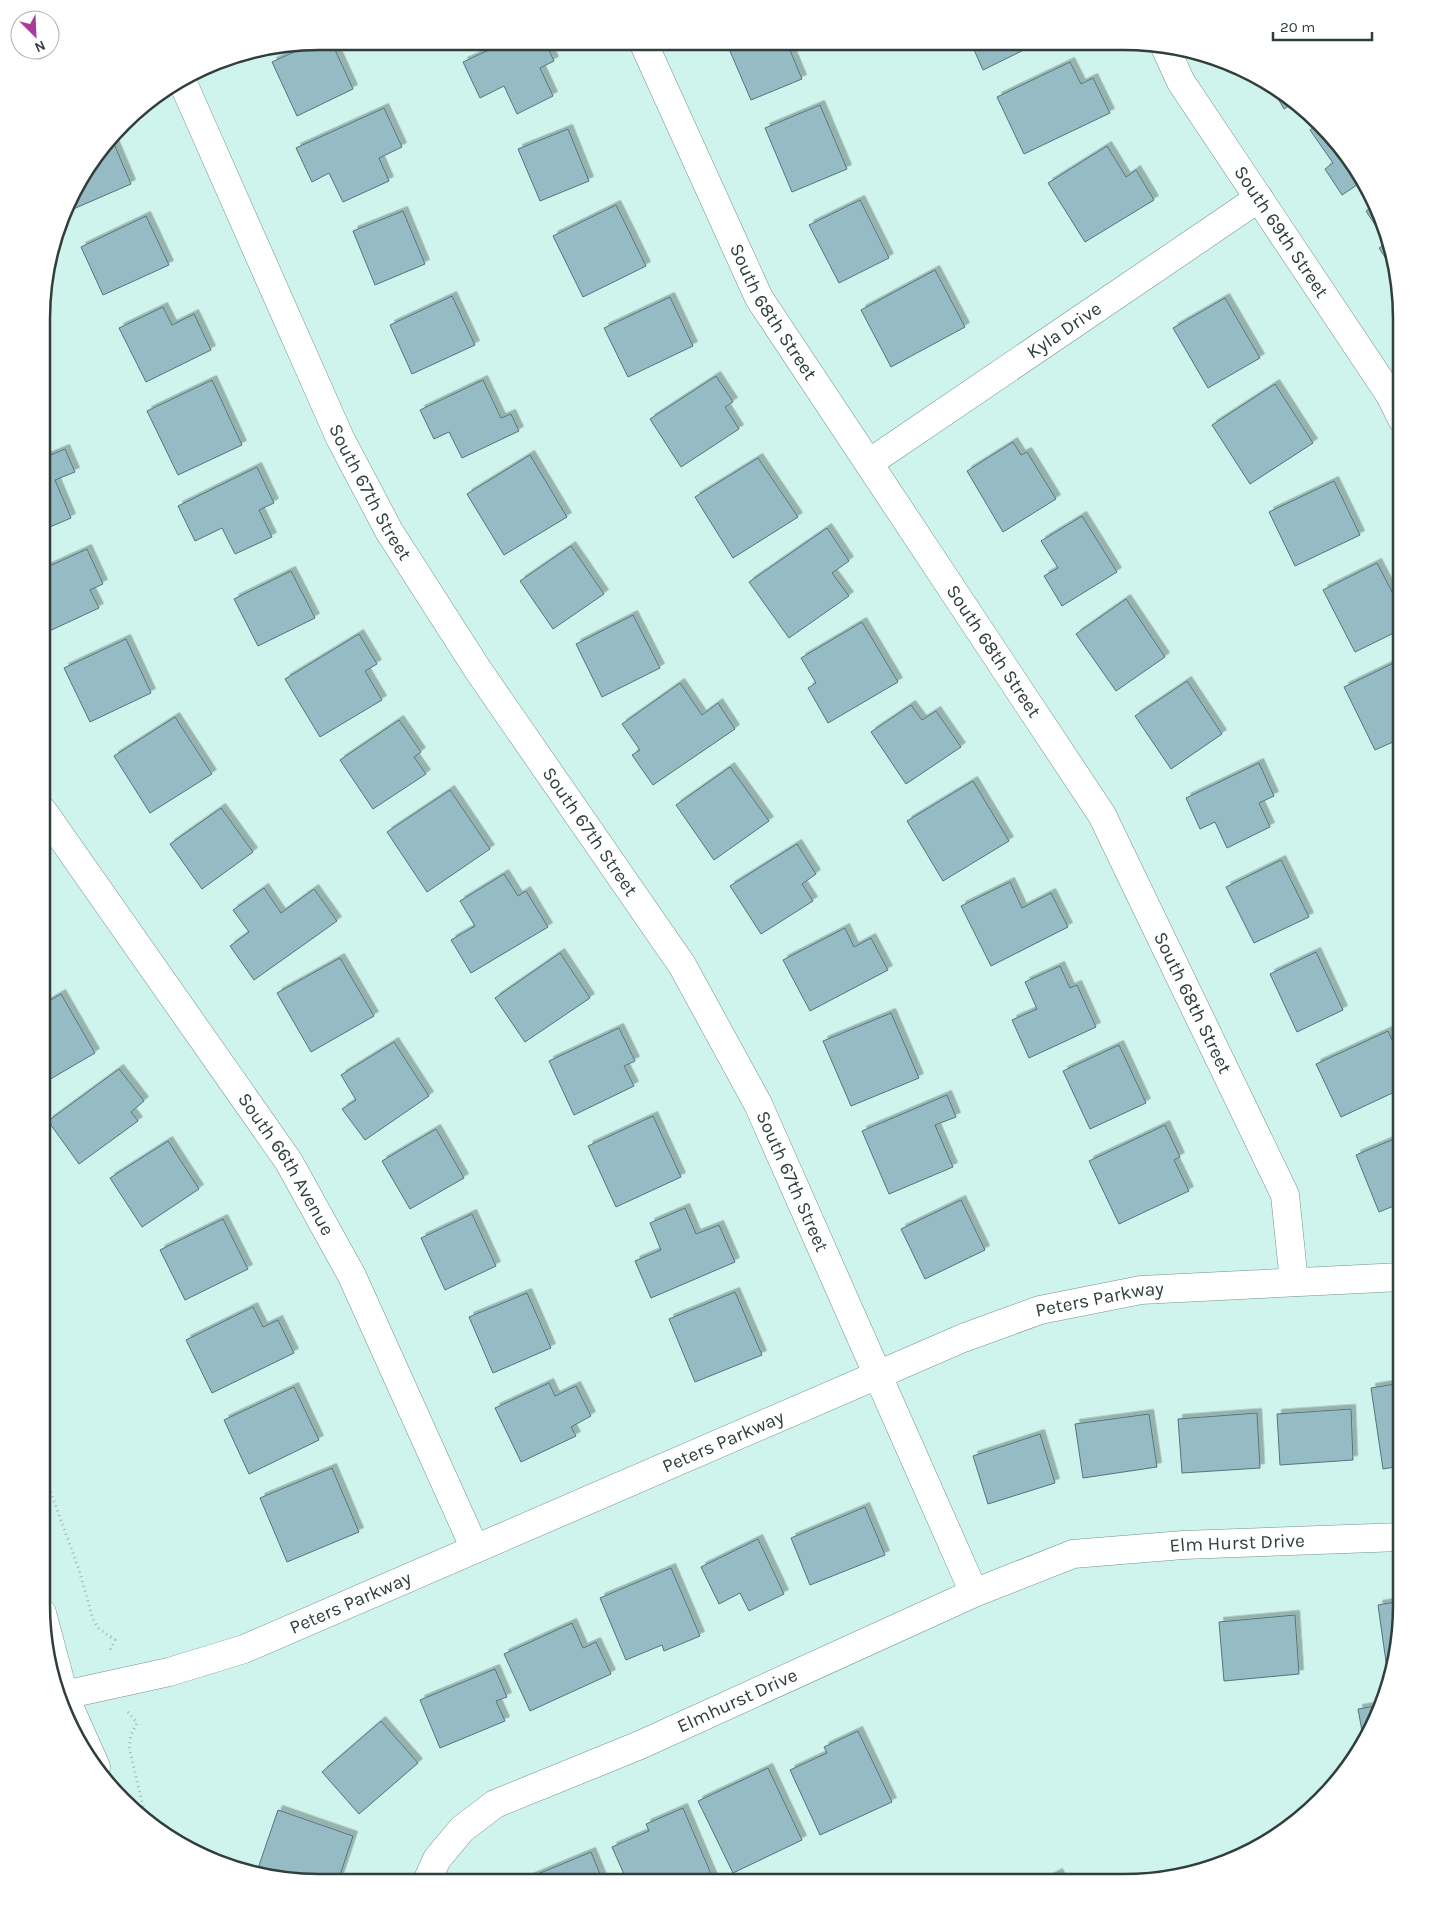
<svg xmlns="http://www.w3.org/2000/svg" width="1443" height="1924" viewBox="0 0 1443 1924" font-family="Karla,sans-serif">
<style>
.building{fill:#95bbc5;stroke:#54747b;filter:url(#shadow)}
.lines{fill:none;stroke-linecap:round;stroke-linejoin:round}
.minor-casing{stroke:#71938e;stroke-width:29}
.path{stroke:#9bb8b4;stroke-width:3;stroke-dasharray:1 4;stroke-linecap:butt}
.minor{stroke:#fff;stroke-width:28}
.labels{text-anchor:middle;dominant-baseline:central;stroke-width:4;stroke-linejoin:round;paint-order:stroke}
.street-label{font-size:19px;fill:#303e3c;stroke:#fff}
.rim{fill:none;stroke:#303e3c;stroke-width:2.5}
</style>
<defs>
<filter id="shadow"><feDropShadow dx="4.5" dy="-4.5" stdDeviation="0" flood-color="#0004"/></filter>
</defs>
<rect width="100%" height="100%" fill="#cff3ed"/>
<!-- building -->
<g class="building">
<path d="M331,41l22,48 -56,27 -25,-54 44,-20z"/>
<path d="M506,42h39l9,19 -14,7 13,28 -36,18 -13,-28 -24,12 -17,-36z"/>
<path d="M726,42l61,1 15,36 -51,21z"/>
<path d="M971,43h67l-55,27z"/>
<path d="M1070,62l11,22 12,-6 17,35 -86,41 -27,-57z"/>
<path d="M1269,83l10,5 16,14 -11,7z"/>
<path d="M820,105l27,64 -55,23 -27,-64z"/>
<path d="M384,108l18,39 -23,11 10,23 -46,21 -14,-29 -17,9 -16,-34z"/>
<path d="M1319,123l14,13 30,45 -21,14 -17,-26 8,-6 -23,-33z"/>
<path d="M568,129l21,52 -49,20 -22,-52z"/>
<path d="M112,139l19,45 -60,26 -2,-4 9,-26z"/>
<path d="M1107,146l19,31 10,-7 18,30 -69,42 -37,-59z"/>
<path d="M860,200l29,58 -50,25 -30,-58z"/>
<path d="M1376,204l16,43 4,27 -17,-26 8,-5 -21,-32z"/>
<path d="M616,205l30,61 -63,31 -30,-61z"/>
<path d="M403,211l22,53 -50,21 -22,-54z"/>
<path d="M146,216l23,49 -66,30 -22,-48z"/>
<path d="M935,270l30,57 -74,40 -30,-57z"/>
<path d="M452,296l23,49 -63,29 -22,-49z"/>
<path d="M670,297l23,49 -65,31 -24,-49z"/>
<path d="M1225,298l35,60 -52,30 -35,-60z"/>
<path d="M163,307l9,18 22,-11 17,36 -65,32 -27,-54z"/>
<path d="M716,376l17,26 -8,5 14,22 -58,38 -31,-48z"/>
<path d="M212,380l30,65 -64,30 -31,-64z"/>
<path d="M483,380l18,38 10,-4 8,17 -57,27 -13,-26 -15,7 -14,-29z"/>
<path d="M1275,384l38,59 -63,41 -38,-59z"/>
<path d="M1013,442l8,13 6,-3 29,47 -53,33 -36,-61z"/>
<path d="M65,449l10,23 -20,8 16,38 -28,12v-72z"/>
<path d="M530,455l37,62 -63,38 -37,-61z"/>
<path d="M758,458l40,59 -65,41 -38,-61z"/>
<path d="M257,467l17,36 -15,7 13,27 -37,17 -13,-26 -27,13 -17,-35z"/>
<path d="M1334,481l26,54 -65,31 -26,-54z"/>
<path d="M1082,516l35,56 -55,34 -18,-30 14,-8 -17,-27z"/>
<path d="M827,528l22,33 -17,12 17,23 -60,42 -40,-56z"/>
<path d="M571,546l33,48 -51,35 -33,-48z"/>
<path d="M87,549l16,35 -13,6 9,18 -56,26v-65z"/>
<path d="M1377,563l25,48v18l-47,23 -32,-62z"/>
<path d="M291,571l24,47 -57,28 -24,-47z"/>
<path d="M1126,599l39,58 -49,34 -40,-57z"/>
<path d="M633,615l27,53 -58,29 -26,-53z"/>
<path d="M862,622l36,60 -70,41 -20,-35 8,-5 -15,-25z"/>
<path d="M359,634l18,30 -12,7 17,29 -62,37 -35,-58z"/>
<path d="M126,639l25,54 -61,29 -26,-54z"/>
<path d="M1402,659v79l-27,12 -31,-63z"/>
<path d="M1187,681l35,53 -51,35 -36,-53z"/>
<path d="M680,683l22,32 16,-12 17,26 -82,56 -21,-30 8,-5 -18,-26z"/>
<path d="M911,705l11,15 14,-9 25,36 -55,37 -35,-52z"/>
<path d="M175,717l37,57 -62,39 -36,-57z"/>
<path d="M399,720l22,32 -7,5 12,17 -53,35 -33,-49z"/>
<path d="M1259,763l15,33 -15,7 11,24 -43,21 -12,-26 -15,7 -14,-31z"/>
<path d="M730,767l39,54 -55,39 -38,-55z"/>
<path d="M973,781l36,60 -66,40 -36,-60z"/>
<path d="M450,790l40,59 -63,43 -40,-60z"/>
<path d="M221,808l32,44 -51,37 -32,-45z"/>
<path d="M797,844l19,30 -14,10 11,17 -52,33 -31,-48z"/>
<path d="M1281,860l28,57 -55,26 -28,-56z"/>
<path d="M504,874l14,22 8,-5 22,36 -77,46 -20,-33 24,-14 -15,-25z"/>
<path d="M1010,882l12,26 29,-15 17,34 -77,39 -30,-60z"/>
<path d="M264,888l17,25 33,-24 23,32 -83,59 -24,-34 19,-14 -16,-22z"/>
<path d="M845,928l9,19 17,-9 17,32 -78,41 -27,-51z"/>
<path d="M1316,952l27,58 -46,22 -27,-58z"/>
<path d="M560,953l30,45 -65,44 -30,-44z"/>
<path d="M340,958l34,58 -63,36 -34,-59z"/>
<path d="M1060,966l10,22 7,-3 19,42 -67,31 -17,-38 25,-11 -12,-27z"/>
<path d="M61,994l34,59 -53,31v-79z"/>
<path d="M891,1013l28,65 -68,28 -28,-65z"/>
<path d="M619,1028l16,33 -11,5 10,20 -60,29 -25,-54z"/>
<path d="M1388,1031l13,29v29l-60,28 -25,-53z"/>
<path d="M394,1042l35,54 -64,44 -23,-31 14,-9 -15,-25z"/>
<path d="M1119,1045l27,58 -56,26 -27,-58z"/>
<path d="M119,1069l25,32 -13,11 7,9 -59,43 -31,-43z"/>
<path d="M947,1095l9,22 -21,8 18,42 -64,27 -27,-63z"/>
<path d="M653,1116l28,61 -65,30 -28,-61z"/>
<path d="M1165,1125l15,32 -6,3 15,31 -70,33 -30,-63z"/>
<path d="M436,1129l28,49 -54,31 -28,-48z"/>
<path d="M1401,1136v67l-22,9 -23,-57z"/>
<path d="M168,1141l31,48 -57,38 -32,-49z"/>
<path d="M961,1200l24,50 -60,29 -24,-50z"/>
<path d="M685,1208l11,26 23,-9 16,37 -84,36 -16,-37 26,-11 -11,-27z"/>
<path d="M472,1214l24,52 -51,24 -24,-52z"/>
<path d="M223,1219l25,50 -63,31 -25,-50z"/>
<path d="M735,1292l27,63 -67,27 -26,-63z"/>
<path d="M527,1293l24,55 -58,25 -24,-56z"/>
<path d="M253,1307l10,20 15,-7 16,33 -82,40 -26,-53z"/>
<path d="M549,1383l6,13 21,-10 15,30 -20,11 5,9 -55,26 -26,-54z"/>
<path d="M1401,1383v83l-18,3 -12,-81z"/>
<path d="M294,1387l25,53 -70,34 -25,-54z"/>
<path d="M1351,1409l2,51 -73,5 -3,-51z"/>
<path d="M1257,1413l3,55 -78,5 -4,-54z"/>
<path d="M1149,1414l8,53 -74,11 -8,-54z"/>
<path d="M1040,1434l15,49 -67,21 -15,-48z"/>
<path d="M332,1468l27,64 -72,30 -27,-64z"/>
<path d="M865,1507l20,48 -75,30 -19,-47z"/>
<path d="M758,1539l26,55 -35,17 -9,-18 -21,11 -18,-37z"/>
<path d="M671,1568l29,68 -36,15 -2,-6 -36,15 -26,-62z"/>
<path d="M1401,1601v23l-9,44 -5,1 -9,-64z"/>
<path d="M1295,1615l4,59 -75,7 -5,-59z"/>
<path d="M572,1623l11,25 13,-6 15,32 -81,37 -26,-57z"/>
<path d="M495,1669l12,28 -11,4 9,20 -65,27 -20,-48z"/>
<path d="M1382,1705l-18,37 -6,-33z"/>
<path d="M381,1721l37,42 -59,51 -37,-42z"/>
<path d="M858,1731l34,71 -72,33 -30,-65 37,-17 -3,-6z"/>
<path d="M768,1768l34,72 -69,33 -35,-72z"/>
<path d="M683,1808l31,73h-87l-15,-34 37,-16 -3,-7z"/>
<path d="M278,1810l75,26 -15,45 -55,-1 -27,-6z"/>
<path d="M591,1852l12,29h-82z"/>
<path d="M1058,1873l5,10h-24z"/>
</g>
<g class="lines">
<!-- minor casing -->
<g class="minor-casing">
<g id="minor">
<path id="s1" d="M643,42l116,256 343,517 183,380 9,87"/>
<path id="s2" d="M1164,45l17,37 209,313 12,24"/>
<path id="s3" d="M183,83l157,355 49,93 89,139 204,295 76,139 216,489"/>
<path id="s4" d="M869,463l390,-265"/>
<path id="s5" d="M43,811l246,351 63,114 123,273"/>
<path d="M42,1613l22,82 32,72"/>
<path id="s6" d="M64,1695l105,-23 75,-23 719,-311 77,-28 101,-20 260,-13"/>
<path id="s7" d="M427,1881l10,-22 25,-30 33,-25 145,-59 334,-152 99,-39 110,-9 218,-8"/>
</g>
</g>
<!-- path -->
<g class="path">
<path d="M42,1468l37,102 14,49 6,10 16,11 -4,9 1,4"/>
<path d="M128,1712l9,11 -6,12 -2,12 17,72"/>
</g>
<!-- minor -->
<use href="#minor" class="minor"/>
</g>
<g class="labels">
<!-- street labels -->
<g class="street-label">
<text stroke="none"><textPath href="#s2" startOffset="221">South 69th Street</textPath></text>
<text stroke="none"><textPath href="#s1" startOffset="300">South 68th Street</textPath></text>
<text stroke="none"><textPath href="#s4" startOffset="236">Kyla Drive</textPath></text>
<text stroke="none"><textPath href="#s3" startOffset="450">South 67th Street</textPath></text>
<text stroke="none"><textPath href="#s1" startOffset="705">South 68th Street</textPath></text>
<text stroke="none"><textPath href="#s3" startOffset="855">South 67th Street</textPath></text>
<text stroke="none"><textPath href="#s1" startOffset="1110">South 68th Street</textPath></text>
<text stroke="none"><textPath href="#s5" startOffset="429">South 66th Avenue</textPath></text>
<text stroke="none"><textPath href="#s3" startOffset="1260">South 67th Street</textPath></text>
<text stroke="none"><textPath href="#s6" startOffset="1112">Peters Parkway</textPath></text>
<text stroke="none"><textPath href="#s6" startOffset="708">Peters Parkway</textPath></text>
<text stroke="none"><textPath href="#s7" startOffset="899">Elm Hurst Drive</textPath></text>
<text stroke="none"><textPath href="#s6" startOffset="302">Peters Parkway</textPath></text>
<text stroke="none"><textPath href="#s7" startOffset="368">Elmhurst Drive</textPath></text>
</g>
</g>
<!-- crop -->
<path d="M0 0H1443V1924H0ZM319 50H1124A269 269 0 0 1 1393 319V1605A269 269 0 0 1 1124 1874H319A269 269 0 0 1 50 1605V319A269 269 0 0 1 319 50Z" fill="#fff" fill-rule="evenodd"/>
<path class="rim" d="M319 50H1124A269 269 0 0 1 1393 319V1605A269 269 0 0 1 1124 1874H319A269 269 0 0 1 50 1605V319A269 269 0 0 1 319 50Z"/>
<!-- north arrow -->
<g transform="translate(35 35) rotate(156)"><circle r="24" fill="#ffffff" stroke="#acb2b1"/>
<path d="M0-4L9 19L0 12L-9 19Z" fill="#a93c9b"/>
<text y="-8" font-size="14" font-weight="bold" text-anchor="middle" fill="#303e3c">N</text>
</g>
<!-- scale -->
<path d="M1273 32v8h99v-8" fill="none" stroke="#303e3c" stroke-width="2.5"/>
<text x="1280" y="32" font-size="15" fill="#303e3c" stroke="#ffffff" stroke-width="4" paint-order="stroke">20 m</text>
</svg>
